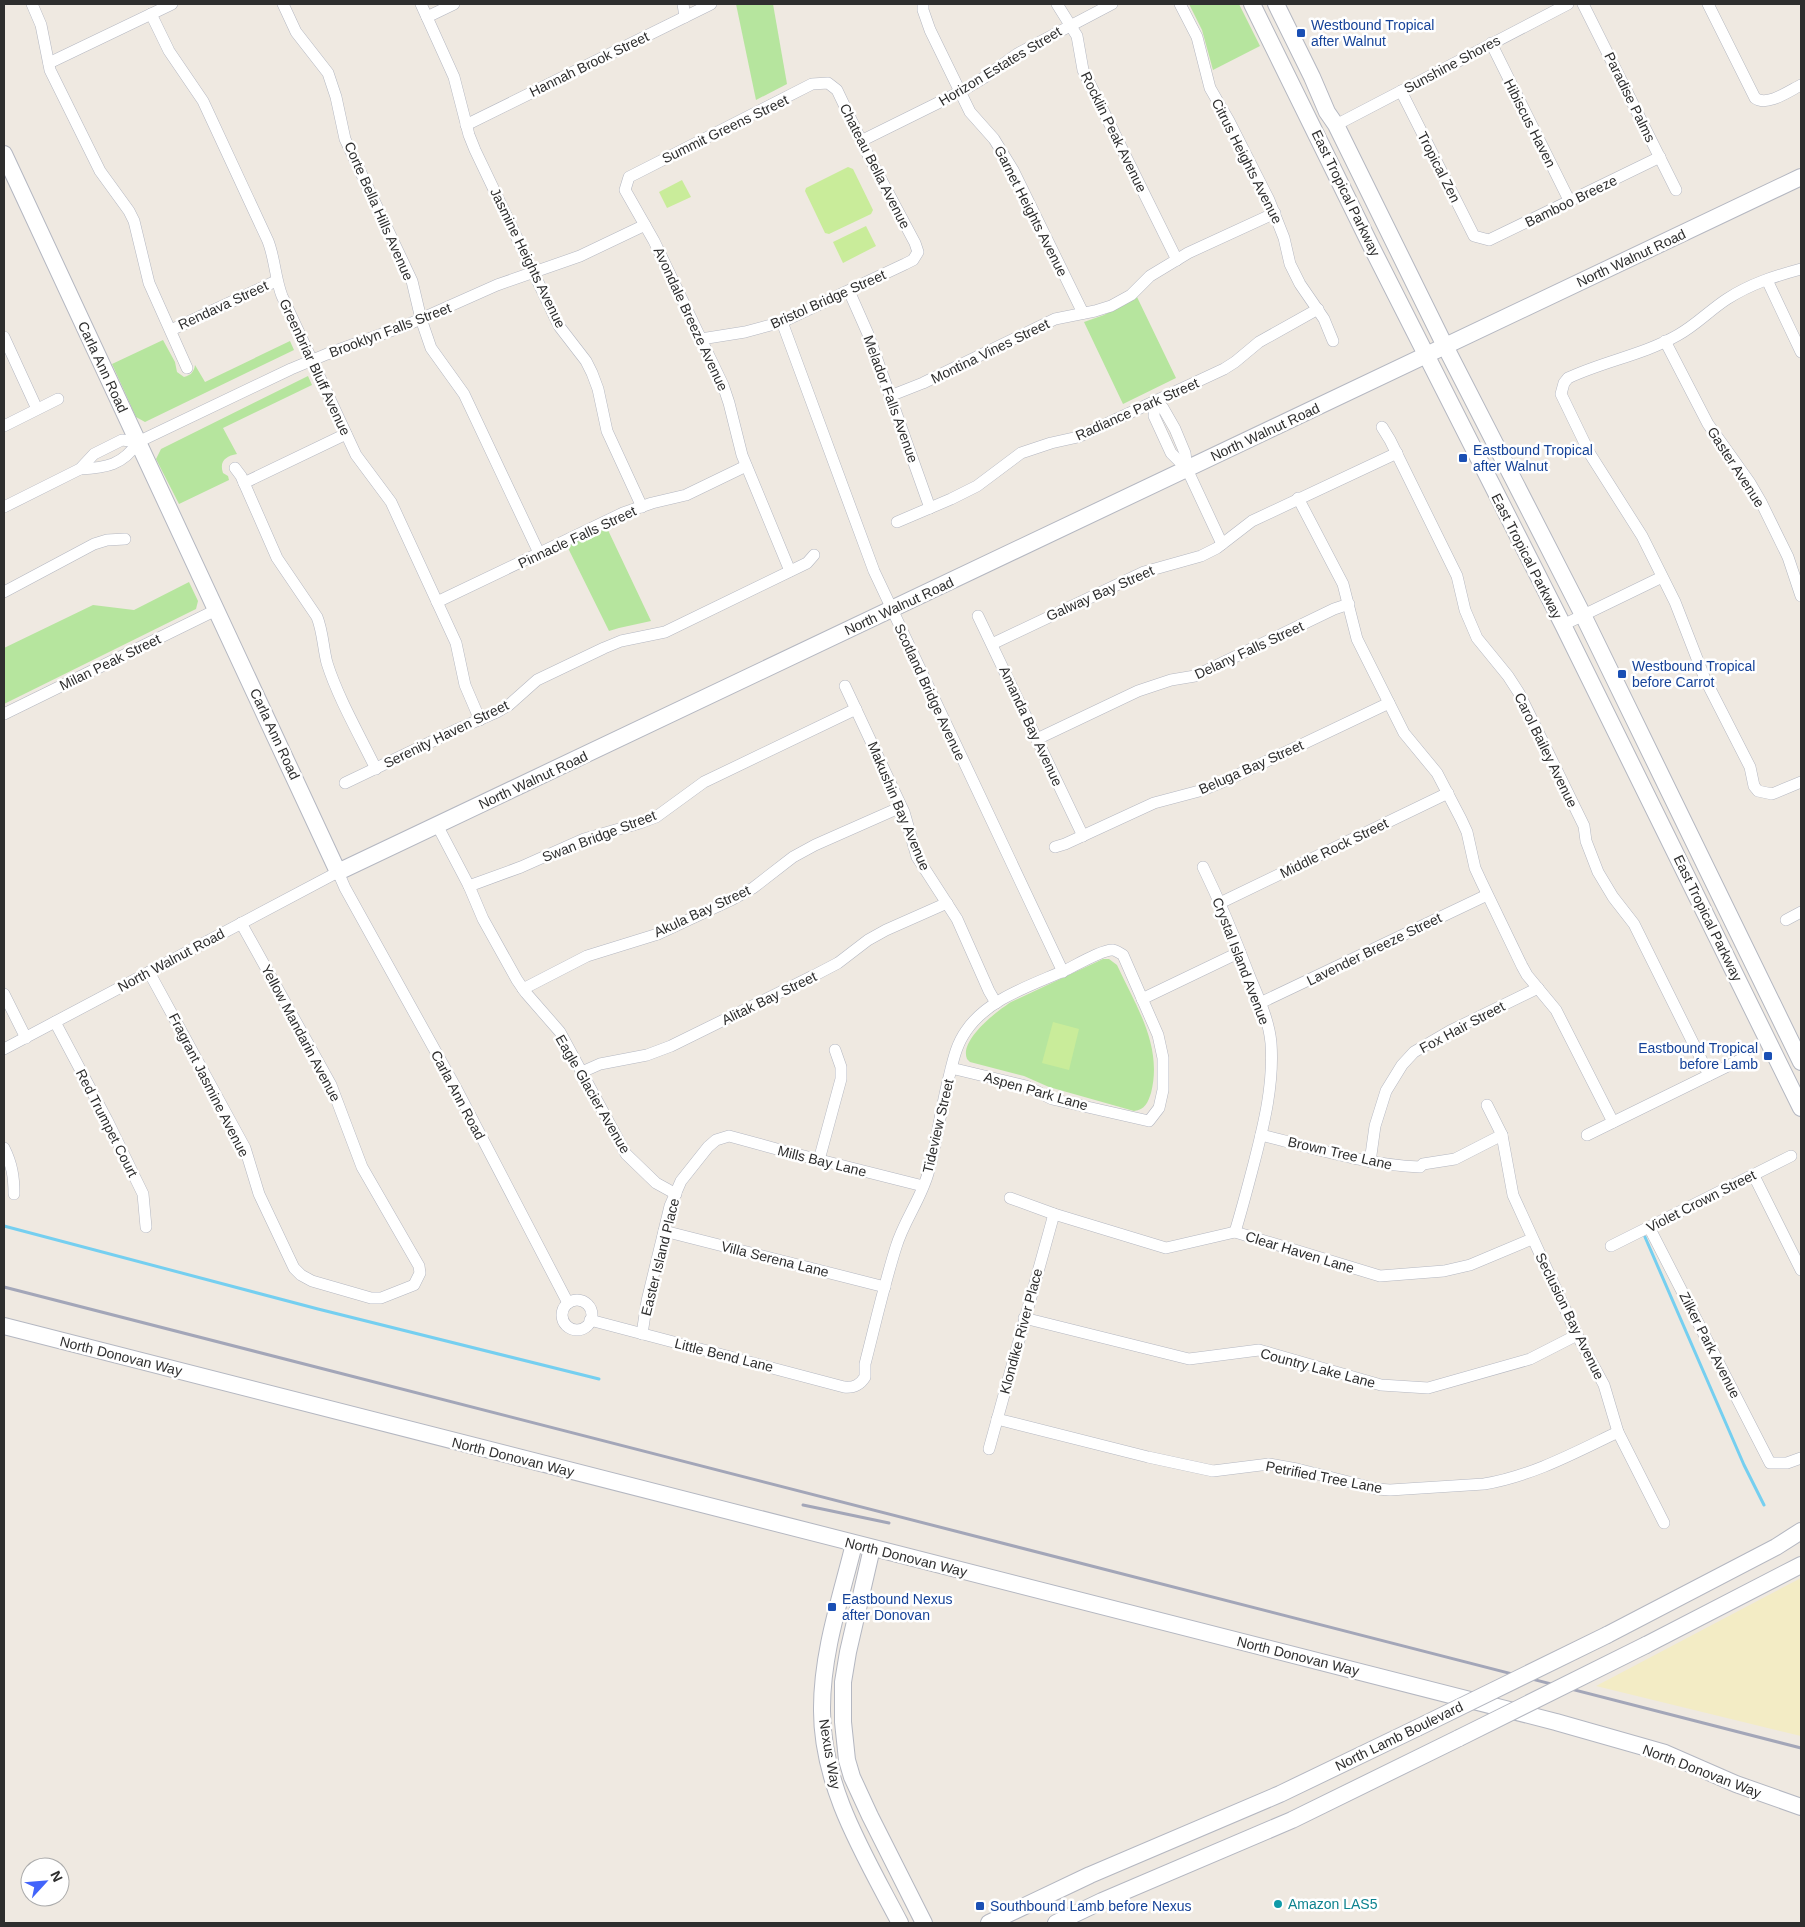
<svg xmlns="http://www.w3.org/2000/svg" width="1805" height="1927" viewBox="0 0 1805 1927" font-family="Arial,sans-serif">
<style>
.green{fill:#b6e59e}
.sand{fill:#f3ecc5}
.pitch{fill:#c9ec9a}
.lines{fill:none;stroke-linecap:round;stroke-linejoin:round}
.stream{stroke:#75cff0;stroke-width:3}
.street-casing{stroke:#b4b7c1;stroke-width:12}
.secondary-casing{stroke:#b4b7c1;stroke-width:18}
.street{stroke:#fff;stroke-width:11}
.secondary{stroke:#fff;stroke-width:16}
.rail{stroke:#a3a6b8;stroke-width:3}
.secondary-bridge-casing{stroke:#b4b7c1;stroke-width:18;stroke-linecap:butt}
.secondary-bridge{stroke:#fff;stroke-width:16}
.transit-dot{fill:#1a4fb4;stroke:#fff;stroke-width:2}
.culture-dot{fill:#0f9aa8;stroke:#fff;stroke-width:2}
.labels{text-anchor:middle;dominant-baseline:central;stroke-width:5;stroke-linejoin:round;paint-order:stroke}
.transit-label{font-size:14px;fill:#164399;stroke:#fff;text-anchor:start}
.street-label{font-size:14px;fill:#2e2e2e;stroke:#fff}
.culture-label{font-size:14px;fill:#0d838f;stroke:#fff;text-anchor:start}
</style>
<rect width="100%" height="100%" fill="#efe9e1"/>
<!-- green -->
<g class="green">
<path d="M736,4h37l14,80 -31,16z"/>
<path d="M1189,4h50l21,42 -47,24 -11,-40z"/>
<path d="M1137,297l39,81 -53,26 -39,-82 20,-7z"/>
<path d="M163,340l12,22 2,10 7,5c7,-2 10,-5 11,-12l10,17 85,-41 4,9 -149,72 -9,-5 -24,-53z"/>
<path d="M308,376l4,9 -89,43 14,26c-11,2 -18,7 -14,19l5,3 1,4 -50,24 -23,-45 5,-10z"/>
<path d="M607,528l44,93 -32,7 -10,3 -42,-85z"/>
<path d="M189,582l9,19 -2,8 -192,95v-56l89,-43 41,5z"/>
<path d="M1103,959h6l8,6c19,41 46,81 34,128 -3,9 -6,17 -17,18l-85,-24 -25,-11 -54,-14 -3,-3c-8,-19 30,-48 44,-57z"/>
</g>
<!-- sand -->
<path class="sand" d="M1801,1578v158l-205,-50z"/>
<!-- pitch -->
<g class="pitch">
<path d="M848,167l5,2 20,41 -2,4 -42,20 -4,-1 -20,-42 1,-3z"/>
<path d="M682,180l9,17 -24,11 -8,-16z"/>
<path d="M866,226l10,20 -33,17 -10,-21z"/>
<path d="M1053,1022l26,7 -10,41 -27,-7z"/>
</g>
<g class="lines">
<!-- stream -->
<g class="stream">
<path d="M4,1226l314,83 281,70"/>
<path d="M1645,1237l99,228 20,40"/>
</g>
<!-- street casing -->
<g class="street-casing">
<g id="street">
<path d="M32,4l9,21 9,45 50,101 29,40 5,10 15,62 38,85"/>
<path d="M283,4l13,28 32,41 8,24 9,42 67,142 9,38 10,29 33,46 75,159"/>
<path d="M421,4l33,73 15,58 6,15 84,176 27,35 6,12 6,16 9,42 35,76"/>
<path d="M683,4l2,13"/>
<path d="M923,4v6l7,20 40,82 24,27 19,31 70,143"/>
<path d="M1057,4l20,32 6,34 94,190"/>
<path d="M1180,4l17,33 13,51 19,33 40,79 15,38 6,26 10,20 24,35 9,22"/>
<path d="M1583,4l93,186"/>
<path d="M1708,4l47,94c12,9 34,-7 46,-13"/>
<path d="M151,14l18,37 34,50 65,140c7,18 7,37 14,55l74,159 35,47 65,141 9,42 15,35"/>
<path d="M427,17l27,-13"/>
<path d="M1491,43l79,159"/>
<path d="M49,63l123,-59"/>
<path d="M1401,91l73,145 15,4 171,-83"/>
<path d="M466,125l245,-121"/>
<path d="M1336,125l232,-121"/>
<path d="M861,141l99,-49 25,-15 32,-23 95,-50"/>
<path d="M1801,269c-26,7 -51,15 -74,30 -17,11 -31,26 -49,36 -35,20 -74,26 -110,43l-4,5 -3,11 29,60 52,82 33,66 30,77 45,88 4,19 4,5 14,3 29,-12"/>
<path d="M1767,280l34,72"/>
<path d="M849,291l19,43 62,174"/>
<path d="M782,322l92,249 189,401"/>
<path d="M171,330l105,-49"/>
<path d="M4,337l33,72"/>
<path d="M701,339l44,-7 37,-10 123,-58 8,-4 5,-8 -3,-9 -49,-92 -29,-61 -9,-7 -16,1 -177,90 -6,3 -4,13 29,51 69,144 6,18 13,52 48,116"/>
<path d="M1665,341l43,83 42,59 11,19 27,55 13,39"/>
<path d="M890,396l33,-13 132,-64 40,-8 16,-5 20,-11 19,-19 38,-23 87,-40"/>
<path d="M1155,401l8,7 12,21 10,24 2,16 35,75"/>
<path d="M1155,401l-1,15 17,37 16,16"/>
<path d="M4,426l54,-27"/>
<path d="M1382,427l8,13 67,136 8,34 12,28 31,38 11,17 65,133 2,15 12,31 15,25 21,27 75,151"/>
<path d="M138,442l153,-73 36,-15 80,-29 90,-40 83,-29 65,-31"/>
<path d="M235,468l6,8 36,82 40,59c6,15 6,31 10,46 11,35 33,73 49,106"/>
<path d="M80,469c26,-1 43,-4 58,-27"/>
<path d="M244,483l102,-49"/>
<path d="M1298,498l45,86 14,55 47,94 33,40 24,46 6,13 8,36 6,13 41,85 5,9 29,35 57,112"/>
<path d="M4,507l76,-38 14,-15 28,-14 16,2"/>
<path d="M897,522l54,-23 26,-13 44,-33 30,-10 27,-6 146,-68 11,-7 24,-20 59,-33"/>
<path d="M4,592l90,-48 13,-4 18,-1"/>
<path d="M437,602l186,-89 29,-10 34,-8 60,-29"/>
<path d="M978,616l105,220"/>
<path d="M1563,625l99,-48"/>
<path d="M992,644l152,-72 57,-16 16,-8 35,-27 145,-68"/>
<path d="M845,686l59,126 13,45 40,62 32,72 7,12"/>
<path d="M4,714l212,-104"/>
<path d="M1037,739l101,-48 33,-11 24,-4 139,-67 15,-5"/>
<path d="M345,783l113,-54 39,-17 12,-7 28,-25 67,-32 17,-7 44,-9 142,-69 7,-8"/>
<path d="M437,825l32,61 14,33 34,61 9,13 34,39 66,122 30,29 20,11"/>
<path d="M1055,847l10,-3 89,-41 49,-13 24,-10 162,-77"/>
<path d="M1203,867c17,35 32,71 46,108 9,22 20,45 22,68 3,41 -7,81 -17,120 -6,23 -12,46 -19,69"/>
<path d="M469,886l52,-19 63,-28 56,-16 16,-6 48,-35 152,-73"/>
<path d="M1220,903l228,-110"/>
<path d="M1786,920l15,-8"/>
<path d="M149,972l96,176 14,46 35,74 7,7 11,6 59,17h10l33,-13 6,-12 -1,-7 -57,-99 -31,-82 -90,-162"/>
<path d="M523,989l64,-33 71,-22 75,-35 20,-11 40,-31 22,-12 86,-38"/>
<path d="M4,994l22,44"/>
<path d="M1142,999l98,-47"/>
<path d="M1260,1003l227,-108"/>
<path d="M55,1022l52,98 36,74 3,33"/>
<path d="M4,1049l334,-177 7,16 112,202 111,213"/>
<path d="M582,1072l18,-8 47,-9 24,-9 144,-71 23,-12 30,-23 18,-10 61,-27"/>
<path d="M1487,1105l15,30 11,60 64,140 27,50 14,47 46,91"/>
<path d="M1261,1135c53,13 105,30 159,32l3,-3 32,-5 47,-24"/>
<path d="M1587,1135l157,-77"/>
<path d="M4,1148c8,16 10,29 10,46"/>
<path d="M819,1160l22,-81v-12l-6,-17"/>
<path d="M1370,1162l5,-36 11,-35 16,-26 12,-13 36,-21 88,-43"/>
<path d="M1753,1174l48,96"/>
<path d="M1010,1198l44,16 112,34 69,-16 145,44 64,-5 26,-6 62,-26"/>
<path d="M1649,1227l121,236h17l14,-5"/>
<path d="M664,1231l221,56"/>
<path d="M1611,1246l180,-90"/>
<circle cx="577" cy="1315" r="15"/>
<path d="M1024,1318l165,41 70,-9 122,35 47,3 102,-29 47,-24"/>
<path d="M590,1320l254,67c10,1 16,-2 21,-10v-13c10,-39 19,-79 31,-117 8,-27 26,-49 33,-77 8,-30 12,-62 20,-93 4,-16 7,-32 17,-46 22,-33 67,-46 102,-62 10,-5 36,-20 45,-19 4,1 7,3 10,5l35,80 5,23v32l-4,18 -10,13 -97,-22 -26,-13 -75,-18"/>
<path d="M642,1334l5,-33 23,-95 11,-25 27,-34 8,-7 13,-4 55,15 139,35"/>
<path d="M997,1419l151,38 65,14 56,-7 28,5 80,20 13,1 94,-6c48,-8 90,-31 134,-52"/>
<path d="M989,1449l65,-235"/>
</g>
</g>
<!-- secondary casing -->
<g class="secondary-casing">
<g id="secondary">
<path d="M1252,4l119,242 192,379 238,483"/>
<path d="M1276,4l36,73 15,35 9,13 109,221 138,269 218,447"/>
<path d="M4,154l334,718 1463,-695"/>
<path d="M4,1326l1552,396 109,31 71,31 65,23"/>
<path d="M854,1544c-13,53 -32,108 -32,164 -1,78 43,148 78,215"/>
<path d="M872,1548l-24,104 -5,30v40l4,38 5,17 18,39 54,107"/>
<path d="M1607,1635l169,-88 25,-16"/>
<path d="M1646,1645l155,-80"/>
<path d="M989,1923l101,-48 190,-81 137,-66"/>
<path d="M1056,1923l46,-22 190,-81 167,-82"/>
</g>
</g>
<!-- street -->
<use href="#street" class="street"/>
<!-- secondary -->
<use href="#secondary" class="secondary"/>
<!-- rail -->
<g class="rail">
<path d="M4,1287l1797,461"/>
<path d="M803,1505l86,18"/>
</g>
<!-- secondary-bridge casing -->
<g class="secondary-bridge-casing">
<g id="secondary-bridge">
<path d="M1417,1728l190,-93"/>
<path d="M1459,1738l187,-93"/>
</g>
</g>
<!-- secondary-bridge -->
<use href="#secondary-bridge" class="secondary-bridge"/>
</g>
<!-- markers -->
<g class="transit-dot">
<rect x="1296" y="28" width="10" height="10" rx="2.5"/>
<rect x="1458" y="453" width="10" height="10" rx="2.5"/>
<rect x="1617" y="669" width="10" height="10" rx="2.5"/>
<rect x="1763" y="1051" width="10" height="10" rx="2.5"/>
<rect x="827" y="1602" width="10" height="10" rx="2.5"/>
<rect x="975" y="1901" width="10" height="10" rx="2.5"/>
</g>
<circle class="culture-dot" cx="1278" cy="1904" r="5"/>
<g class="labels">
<!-- transit labels -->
<g class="transit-label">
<text x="1311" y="25">Westbound Tropical<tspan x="1311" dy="16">after Walnut</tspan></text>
<text x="1473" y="450">Eastbound Tropical<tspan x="1473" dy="16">after Walnut</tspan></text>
<text x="1632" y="666">Westbound Tropical<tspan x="1632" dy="16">before Carrot</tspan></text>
<text x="1758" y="1048" text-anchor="end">Eastbound Tropical<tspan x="1758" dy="16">before Lamb</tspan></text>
<text x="842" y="1599">Eastbound Nexus<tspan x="842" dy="16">after Donovan</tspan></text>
<text x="990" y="1906">Southbound Lamb before Nexus</text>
</g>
<!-- street labels -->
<g class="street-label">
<text transform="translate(589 64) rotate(-26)">Hannah Brook Street</text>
<text transform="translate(1452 64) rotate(-28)">Sunshine Shores</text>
<text transform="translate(1000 66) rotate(-31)">Horizon Estates Street</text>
<text transform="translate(1630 97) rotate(64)">Paradise Palms</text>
<text transform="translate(1530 123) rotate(63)">Hibiscus Haven</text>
<text transform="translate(725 129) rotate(-26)">Summit Greens Street</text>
<text transform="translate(1114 132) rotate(64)">Rocklin Peak Avenue</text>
<text transform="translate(1247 161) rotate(63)">Citrus Heights Avenue</text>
<text transform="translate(875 166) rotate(63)">Chateau Bella Avenue</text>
<text transform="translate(1439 167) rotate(63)">Tropical Zen</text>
<text transform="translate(1346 193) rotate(64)">East Tropical Parkway</text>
<text transform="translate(1571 201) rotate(-26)">Bamboo Breeze</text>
<text transform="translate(379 211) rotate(66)">Corte Bella Hills Avenue</text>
<text transform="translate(1031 211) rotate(63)">Garnet Heights Avenue</text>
<text transform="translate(528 258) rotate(64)">Jasmine Heights Avenue</text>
<text transform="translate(1631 258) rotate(-25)">North Walnut Road</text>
<text transform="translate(828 299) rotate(-24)">Bristol Bridge Street</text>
<text transform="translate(223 305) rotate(-25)">Rendava Street</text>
<text transform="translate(691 319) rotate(65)">Avondale Breeze Avenue</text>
<text transform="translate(390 330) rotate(-21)">Brooklyn Falls Street</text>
<text transform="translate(990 351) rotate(-26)">Montina Vines Street</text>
<text transform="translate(103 367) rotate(65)">Carla Ann Road</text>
<text transform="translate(315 367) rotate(65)">Greenbriar Bluff Avenue</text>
<text transform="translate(891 399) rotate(70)">Melador Falls Avenue</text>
<text transform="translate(1137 409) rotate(-24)">Radiance Park Street</text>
<text transform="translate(1265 432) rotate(-25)">North Walnut Road</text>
<text transform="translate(1736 467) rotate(57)">Gaster Avenue</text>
<text transform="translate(577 537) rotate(-25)">Pinnacle Falls Street</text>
<text transform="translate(1527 556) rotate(63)">East Tropical Parkway</text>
<text transform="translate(1100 593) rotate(-24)">Galway Bay Street</text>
<text transform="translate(899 606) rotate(-25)">North Walnut Road</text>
<text transform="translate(1249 650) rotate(-25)">Delany Falls Street</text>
<text transform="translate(110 662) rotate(-26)">Milan Peak Street</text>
<text transform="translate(930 692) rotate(65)">Scotland Bridge Avenue</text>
<text transform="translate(1031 726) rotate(65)">Amanda Bay Avenue</text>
<text transform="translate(275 734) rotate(65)">Carla Ann Road</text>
<text transform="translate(446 734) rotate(-26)">Serenity Haven Street</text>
<text transform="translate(1546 750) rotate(64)">Carol Bailey Avenue</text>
<text transform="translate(1251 767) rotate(-24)">Beluga Bay Street</text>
<text transform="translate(533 780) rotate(-25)">North Walnut Road</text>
<text transform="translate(899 806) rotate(67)">Makushin Bay Avenue</text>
<text transform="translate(599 836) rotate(-21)">Swan Bridge Street</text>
<text transform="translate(1334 848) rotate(-26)">Middle Rock Street</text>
<text transform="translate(702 911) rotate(-25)">Akula Bay Street</text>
<text transform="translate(1708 918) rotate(64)">East Tropical Parkway</text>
<text transform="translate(1374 949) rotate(-26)">Lavender Breeze Street</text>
<text transform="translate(171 960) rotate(-28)">North Walnut Road</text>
<text transform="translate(1241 961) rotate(69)">Crystal Island Avenue</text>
<text transform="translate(769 998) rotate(-26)">Alitak Bay Street</text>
<text transform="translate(1462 1027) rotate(-28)">Fox Hair Street</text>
<text transform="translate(301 1033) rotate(62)">Yellow Mandarin Avenue</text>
<text transform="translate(209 1085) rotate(63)">Fragrant Jasmine Avenue</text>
<text transform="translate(1036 1091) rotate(16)">Aspen Park Lane</text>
<text transform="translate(593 1094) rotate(60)">Eagle Glacier Avenue</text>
<text transform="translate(458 1095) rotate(62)">Carla Ann Road</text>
<text transform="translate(107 1123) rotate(63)">Red Trumpet Court</text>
<text transform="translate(938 1126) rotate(-77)">Tideview Street</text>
<text transform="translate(1340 1153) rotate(13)">Brown Tree Lane</text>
<text transform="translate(822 1161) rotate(14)">Mills Bay Lane</text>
<text transform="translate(1701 1201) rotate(-27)">Violet Crown Street</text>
<text transform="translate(1300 1252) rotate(17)">Clear Haven Lane</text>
<text transform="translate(660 1257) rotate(-76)">Easter Island Place</text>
<text transform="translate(775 1259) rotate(14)">Villa Serena Lane</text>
<text transform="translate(1570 1316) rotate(64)">Seclusion Bay Avenue</text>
<text transform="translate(1021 1331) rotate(-75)">Klondike River Place</text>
<text transform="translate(1710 1345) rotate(63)">Zilker Park Avenue</text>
<text transform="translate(724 1355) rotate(14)">Little Bend Lane</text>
<text transform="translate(121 1356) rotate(14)">North Donovan Way</text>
<text transform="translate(1318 1368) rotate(15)">Country Lake Lane</text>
<text transform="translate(513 1457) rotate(14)">North Donovan Way</text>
<text transform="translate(1324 1477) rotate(11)">Petrified Tree Lane</text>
<text transform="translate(906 1557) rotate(14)">North Donovan Way</text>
<text transform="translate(1298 1656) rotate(14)">North Donovan Way</text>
<text transform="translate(1399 1736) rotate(-26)">North Lamb Boulevard</text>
<text transform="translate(830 1754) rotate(80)">Nexus Way</text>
<text transform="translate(1702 1771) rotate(21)">North Donovan Way</text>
</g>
<!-- culture labels -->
<g class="culture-label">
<text x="1288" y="1904">Amazon LAS5</text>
</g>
</g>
<!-- border -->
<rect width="1805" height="1927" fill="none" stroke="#2e2e2e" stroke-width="10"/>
<!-- north arrow -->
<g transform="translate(45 1882) rotate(64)"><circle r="24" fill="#ffffff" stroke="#ababab"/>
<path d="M0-4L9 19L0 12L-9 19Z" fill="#4264fb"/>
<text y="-8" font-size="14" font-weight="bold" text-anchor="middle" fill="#2e2e2e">N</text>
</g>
</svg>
